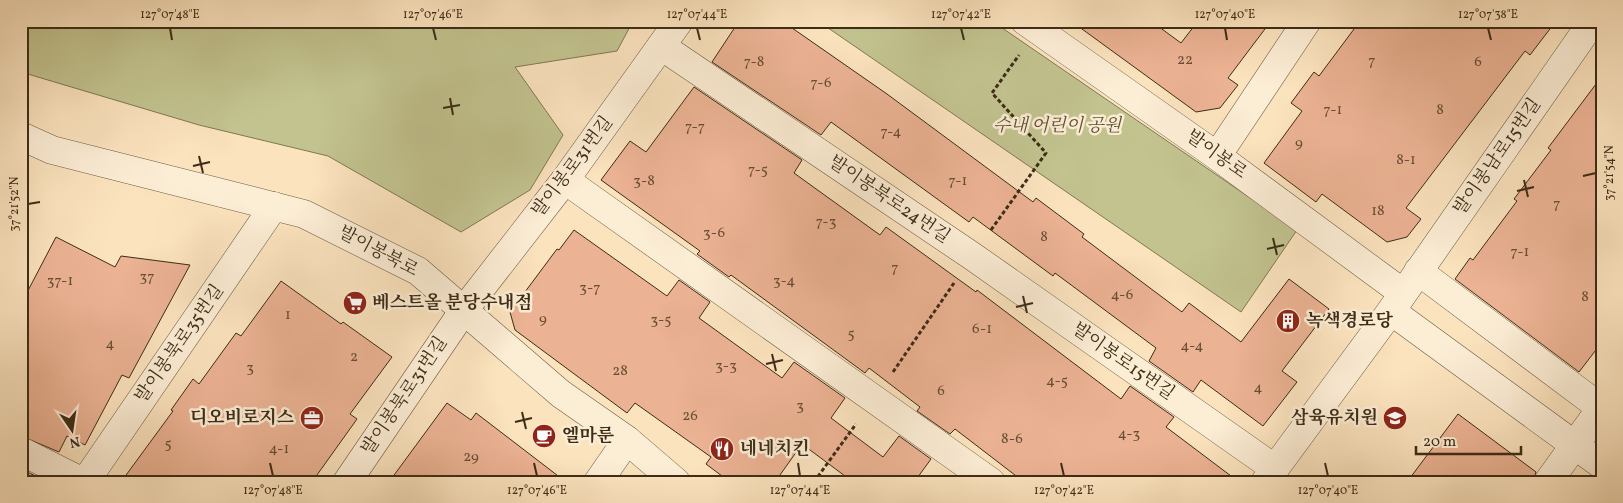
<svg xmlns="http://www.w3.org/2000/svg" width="1623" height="503" viewBox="0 0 1623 503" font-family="Vollkorn,'Noto Serif KR',serif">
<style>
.green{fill:#c2c38f;stroke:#807853}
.building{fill:#ebb293;stroke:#3d2c17}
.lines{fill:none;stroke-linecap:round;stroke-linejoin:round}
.pedestrian-casing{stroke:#6c5a41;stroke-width:29}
.minor-casing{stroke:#6c5a41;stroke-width:29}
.path{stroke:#3d2c17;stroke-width:3;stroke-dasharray:4 2.5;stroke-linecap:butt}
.pedestrian{stroke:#fcedd5;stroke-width:28}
.minor{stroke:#fcedd5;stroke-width:28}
.ticks{fill:none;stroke:#3d2c17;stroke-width:2}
.labels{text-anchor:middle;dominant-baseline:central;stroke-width:5;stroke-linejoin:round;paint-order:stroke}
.number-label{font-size:15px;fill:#684e36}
.park-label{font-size:18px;font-style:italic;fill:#5e5235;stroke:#fcedd5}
.street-label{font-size:18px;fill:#3d2c17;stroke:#fcedd5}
.poi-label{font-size:18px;font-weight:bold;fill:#3d2c17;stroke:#fcedd5;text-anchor:start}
.neatline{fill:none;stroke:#3d2c17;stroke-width:2}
.ticks-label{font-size:12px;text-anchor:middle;fill:#3d2c17}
</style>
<rect width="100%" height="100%" fill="#fbe3be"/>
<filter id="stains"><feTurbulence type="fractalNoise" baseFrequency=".004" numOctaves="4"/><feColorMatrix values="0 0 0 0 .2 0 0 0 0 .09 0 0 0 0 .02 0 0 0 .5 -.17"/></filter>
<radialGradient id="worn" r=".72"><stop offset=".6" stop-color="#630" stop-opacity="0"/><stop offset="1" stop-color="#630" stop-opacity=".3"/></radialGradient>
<!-- green -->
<g class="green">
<path d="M21,21h612l-16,30 -102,16 48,68 -33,55 -69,42 -133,-76 -129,-31 -178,-53z"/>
<path d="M818,21h174l305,209 -56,82z"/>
</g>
<!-- building -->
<g class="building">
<path d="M739,21h43l105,73 146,108 3,-4 48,36 -2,3 100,75 7,-9 52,39 48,-63 40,30 -47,62 15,11 -34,44 -62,-46 -8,12 -44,-31 7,-13 -101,-75 -2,3 -80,-59 -4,5 -138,-100 -10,13 -109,-73z"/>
<path d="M1071,21h80l30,22 17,-22h73l-43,57 10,7 -18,23 -24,4z"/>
<path d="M1360,21h196l-26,34 -5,-4 -119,157 15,11 -14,18 -20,5 -65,-48 -6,8 -52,-39 38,-52 -11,-8 23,-31 5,4z"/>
<path d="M1602,76v266l-23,30 -124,-93 15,-21 3,2 44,-59 -3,-2 37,-49 -3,-2z"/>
<path d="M694,87l108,73 -8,13 86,62 6,-8 90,65 1,-2 144,109 9,-13 44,31 -8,10 73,55h-215l-69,-53 -5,5 -33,-23 3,-4 -51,-39 -4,5 -134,-98 -2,2 -32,-23 3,-3 -99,-71 29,-39 16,11z"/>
<path d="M574,230l93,66 12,-16 31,22 -11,16 83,60 12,-16 51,36 -14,20 52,39 16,-21 32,23 -16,22 2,1h-64l-51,-38 -27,38h-45l-24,-18 5,-7 -76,-54 -8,10 -50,-37 -62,-46 -5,-18 47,-63 2,1z"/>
<path d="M56,237l59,30 6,-11 69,9 -61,113 -7,-3 -37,70 -18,-9 -8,16 -38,-16v-132z"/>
<path d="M281,281l60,43 2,-2 49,35 -42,57 7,5 -45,63h-191l52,-71 -2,-1 22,-31 6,5 37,-51 5,3z"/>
<path d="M447,403l24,17 5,-7 90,69h-177z"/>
<path d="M1458,414l78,58 -3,10h-126z"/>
<path d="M21,469l23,11 -1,2h-22z"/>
</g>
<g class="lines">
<!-- pedestrian casing -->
<g class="pedestrian-casing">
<path id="pedestrian" d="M1391,311l211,154"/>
</g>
<!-- minor casing -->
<g class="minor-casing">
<g id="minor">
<path d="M1025,21l192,135 186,137"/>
<path d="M661,46l311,210 302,212"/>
<path d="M21,136l31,14 252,64 114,57 143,123 66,46 49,42"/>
<path d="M1217,156l90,-135"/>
<path d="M565,180l426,302"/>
<path d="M1418,271l183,137"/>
<path d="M21,451l62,31"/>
<path d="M85,482l189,-276"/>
<path d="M347,482l117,-172 101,-130 114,-159"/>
<path d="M598,482l29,-42"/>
<path d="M1265,482l126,-171 202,-290"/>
<path d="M1548,482l54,-75"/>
</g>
</g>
<!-- path -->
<g class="path">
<path d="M991,230l55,-77 -54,-60 27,-38"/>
<path d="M893,372l61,-89"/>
<path d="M814,482l42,-58"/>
</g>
<!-- pedestrian -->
<use href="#pedestrian" class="pedestrian"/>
<!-- minor -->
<use href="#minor" class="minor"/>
</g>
<!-- ticks -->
<path class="ticks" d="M170,28l2,12M433,28l3,12M697,28l3,12M961,28l3,12M1225,28l2,12M1488,28l3,12M450,98l3,17M443,108l17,-3M199,156l4,17M193,166l17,-4M1583,176l13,-3M1524,180l4,17M1517,191l17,-4M28,204l12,-2M1273,238l4,17M1267,249l17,-4M1023,296l4,17M1016,307l17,-4M772,354l4,17M766,364l17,-4M522,412l4,17M515,422l17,-4M270,463l3,13M534,463l3,13M798,463l2,13M1061,463l3,13M1325,463l3,13"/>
<!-- icons -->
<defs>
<g id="supermarket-disc" transform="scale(1.25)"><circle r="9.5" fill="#8f2418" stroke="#fcedd5"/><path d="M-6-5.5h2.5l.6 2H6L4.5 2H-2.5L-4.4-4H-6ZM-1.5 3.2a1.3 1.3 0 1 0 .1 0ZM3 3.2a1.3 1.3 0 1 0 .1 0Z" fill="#fff"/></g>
<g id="building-disc" transform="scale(1.25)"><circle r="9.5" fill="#8f2418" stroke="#fcedd5"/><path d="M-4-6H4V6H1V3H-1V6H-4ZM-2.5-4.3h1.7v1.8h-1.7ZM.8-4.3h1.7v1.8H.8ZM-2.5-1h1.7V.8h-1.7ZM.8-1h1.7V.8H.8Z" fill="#fff"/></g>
<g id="office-disc" transform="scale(1.25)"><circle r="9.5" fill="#8f2418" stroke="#fcedd5"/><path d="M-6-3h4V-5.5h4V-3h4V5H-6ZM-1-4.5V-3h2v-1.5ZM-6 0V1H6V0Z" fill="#fff"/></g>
<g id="school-disc" transform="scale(1.25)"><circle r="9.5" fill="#8f2418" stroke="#fcedd5"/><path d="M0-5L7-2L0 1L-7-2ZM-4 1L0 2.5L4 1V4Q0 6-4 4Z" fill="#fff"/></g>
<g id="cafe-disc" transform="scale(1.25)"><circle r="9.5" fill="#8f2418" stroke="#fcedd5"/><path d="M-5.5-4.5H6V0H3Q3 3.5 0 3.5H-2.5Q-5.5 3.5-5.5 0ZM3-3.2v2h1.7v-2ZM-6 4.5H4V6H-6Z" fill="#fff"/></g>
<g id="restaurant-disc" transform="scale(1.25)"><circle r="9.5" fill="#8f2418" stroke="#fcedd5"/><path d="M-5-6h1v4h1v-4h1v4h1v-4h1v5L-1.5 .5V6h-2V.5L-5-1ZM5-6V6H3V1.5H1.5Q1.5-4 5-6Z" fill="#fff"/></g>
</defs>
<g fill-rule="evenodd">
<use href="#supermarket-disc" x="355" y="303"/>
<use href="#building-disc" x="1288" y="321"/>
<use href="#office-disc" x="312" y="418"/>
<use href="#school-disc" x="1395" y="418"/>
<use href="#cafe-disc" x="544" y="436"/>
<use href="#restaurant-disc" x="722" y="449"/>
</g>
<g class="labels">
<!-- number labels -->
<g class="number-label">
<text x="1185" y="60">22</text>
<text x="1372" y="61">7</text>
<text x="754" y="62">7-8</text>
<text x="1478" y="62">6</text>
<text x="821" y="83">7-6</text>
<text x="1333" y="110">7-1</text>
<text x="1440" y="110">8</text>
<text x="695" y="127">7-7</text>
<text x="891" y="132">7-4</text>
<text x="1299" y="143">9</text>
<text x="1406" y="160">8-1</text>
<text x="758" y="170">7-5</text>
<text x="644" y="181">3-8</text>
<text x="958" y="181">7-1</text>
<text x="1557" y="204">7</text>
<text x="1378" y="211">18</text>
<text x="826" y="222">7-3</text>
<text x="714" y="233">3-6</text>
<text x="1044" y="237">8</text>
<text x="1520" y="252">7-1</text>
<text x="895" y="268">7</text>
<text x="147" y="277">37</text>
<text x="60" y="281">37-1</text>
<text x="784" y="281">3-4</text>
<text x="590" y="288">3-7</text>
<text x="1122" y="295">4-6</text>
<text x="1585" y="297">8</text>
<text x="288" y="315">1</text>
<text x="543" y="319">9</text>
<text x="661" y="320">3-5</text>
<text x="982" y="329">6-1</text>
<text x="851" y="334">5</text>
<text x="110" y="344">4</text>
<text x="1192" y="346">4-4</text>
<text x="354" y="357">2</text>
<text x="726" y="366">3-3</text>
<text x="250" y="368">3</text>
<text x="620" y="371">28</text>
<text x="1057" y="381">4-5</text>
<text x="1258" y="388">4</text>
<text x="941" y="391">6</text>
<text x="800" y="406">3</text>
<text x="690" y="416">26</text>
<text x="1129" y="434">4-3</text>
<text x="1012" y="439">8-6</text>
<text x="168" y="444">5</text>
<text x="279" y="449">4-1</text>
<text x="471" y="457">29</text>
</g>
<!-- park labels -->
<g class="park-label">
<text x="1057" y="126">수내 어린이 공원</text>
</g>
<!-- street labels -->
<g class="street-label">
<text transform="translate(1216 155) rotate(36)">발이봉로</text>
<text transform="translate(1498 157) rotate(-55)">발이봉남로15번길</text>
<text transform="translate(573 167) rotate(-53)">발이봉로31번길</text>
<text transform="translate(889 200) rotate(34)">발이봉북로24번길</text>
<text transform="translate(378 252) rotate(28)">발이봉북로</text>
<text transform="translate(180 344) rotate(-55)">발이봉북로35번길</text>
<text transform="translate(1123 362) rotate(35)">발이봉로15번길</text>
<text transform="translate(405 396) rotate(-56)">발이봉북로31번길</text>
</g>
<!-- poi labels -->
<g class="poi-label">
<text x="372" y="303">베스트올 분당수내점</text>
<text x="1306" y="321">녹색경로당</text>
<text x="294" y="418" text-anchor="end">디오비로지스</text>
<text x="1378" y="418" text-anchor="end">삼육유치원</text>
<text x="562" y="436">엘마룬</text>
<text x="740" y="449">네네치킨</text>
</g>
</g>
<!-- margin -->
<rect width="1623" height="503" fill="none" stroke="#fbe3be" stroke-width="55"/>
<!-- north arrow -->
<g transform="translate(72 430) rotate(167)" stroke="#fcedd5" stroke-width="4" paint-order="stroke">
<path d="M0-4L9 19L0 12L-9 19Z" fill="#3d2c17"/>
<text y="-8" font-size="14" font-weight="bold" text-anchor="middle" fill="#3d2c17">N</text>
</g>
<!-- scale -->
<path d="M1416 446v8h105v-8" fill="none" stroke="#3d2c17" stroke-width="2.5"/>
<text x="1423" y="446" font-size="15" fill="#3d2c17" stroke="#fcedd5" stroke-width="4" paint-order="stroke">20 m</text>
<rect x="28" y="28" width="1568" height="448" class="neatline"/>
<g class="ticks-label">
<text x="170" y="18">127°07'48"E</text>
<text x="433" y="18">127°07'46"E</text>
<text x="697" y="18">127°07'44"E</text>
<text x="961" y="18">127°07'42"E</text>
<text x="1225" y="18">127°07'40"E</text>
<text x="1488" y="18">127°07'38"E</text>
<text transform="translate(1609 173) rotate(-90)" y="4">37°21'54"N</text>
<text transform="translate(14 204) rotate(-90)" y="4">37°21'52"N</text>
<text x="273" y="494">127°07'48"E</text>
<text x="537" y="494">127°07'46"E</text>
<text x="800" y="494">127°07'44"E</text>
<text x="1064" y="494">127°07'42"E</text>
<text x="1328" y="494">127°07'40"E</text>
</g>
<rect width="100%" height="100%" filter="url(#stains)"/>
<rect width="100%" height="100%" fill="url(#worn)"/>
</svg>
